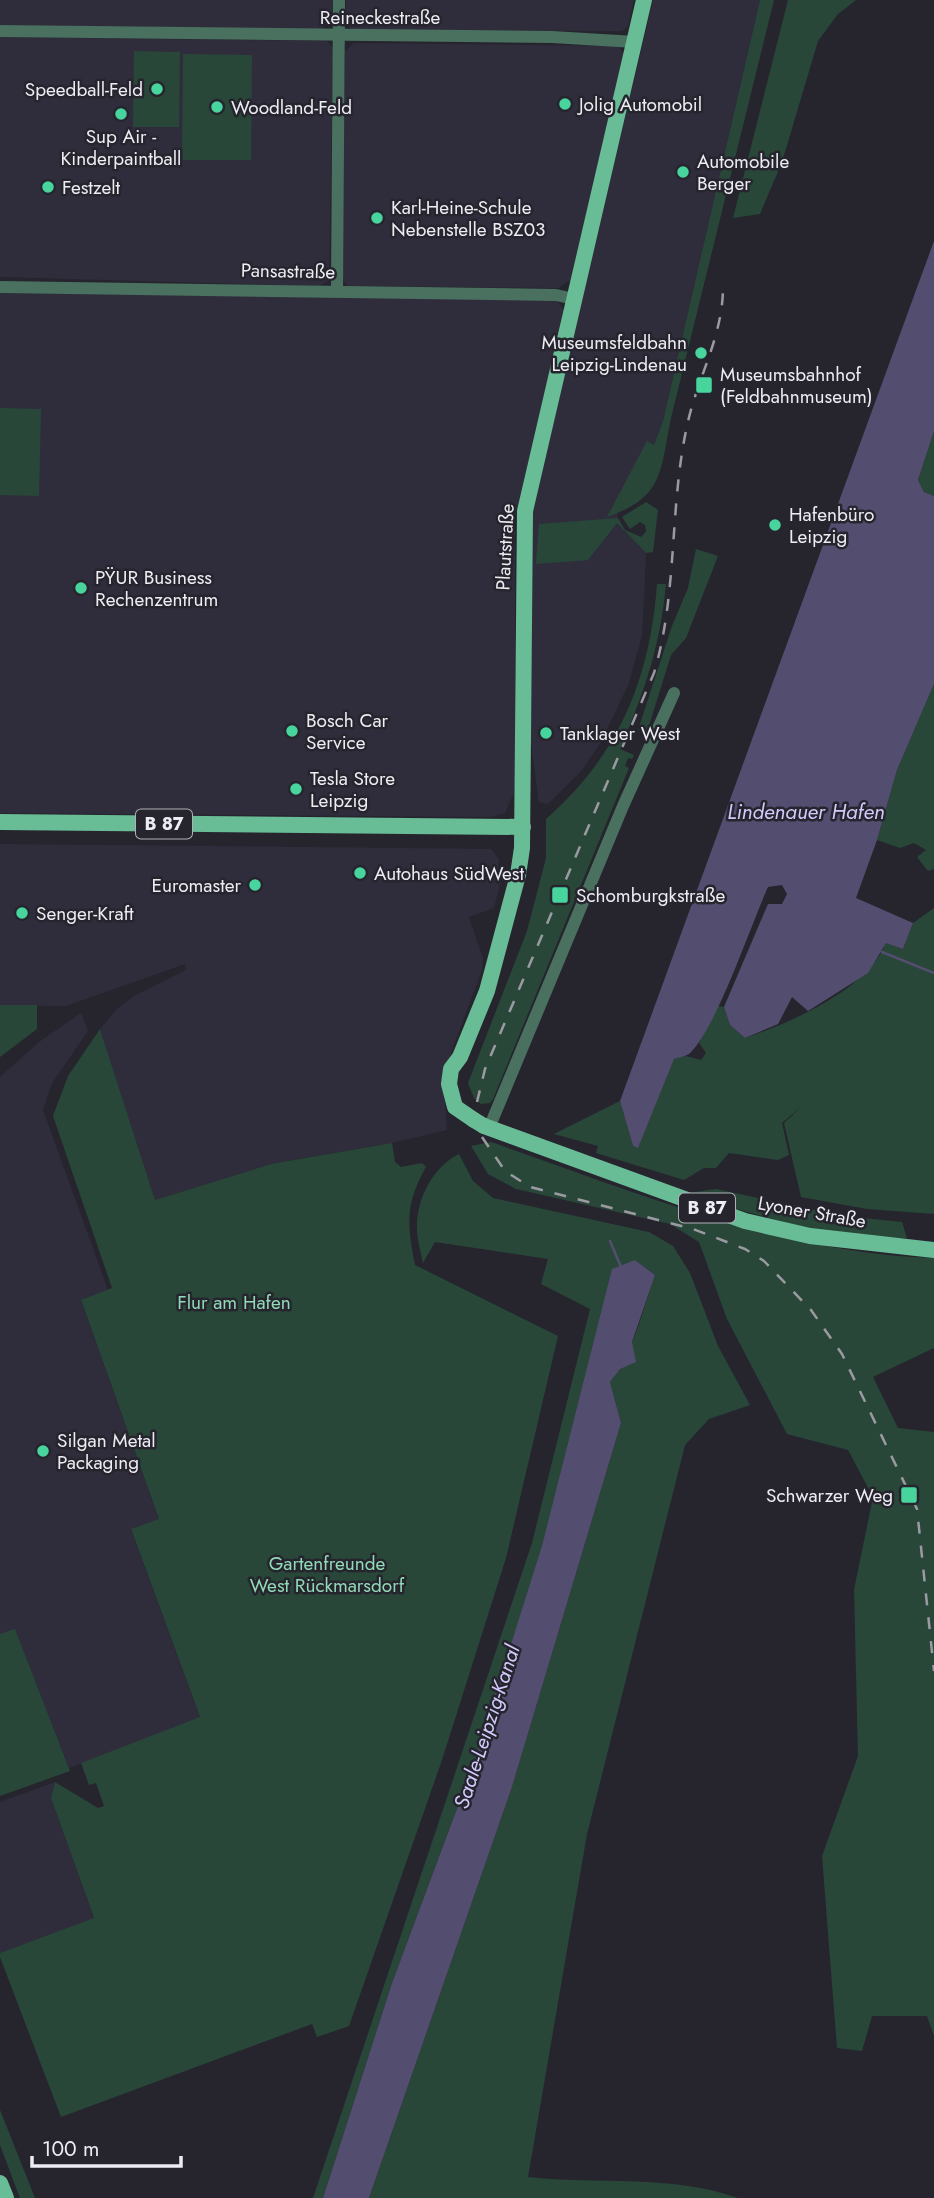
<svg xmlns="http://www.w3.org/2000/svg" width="934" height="2198" viewBox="0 0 934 2198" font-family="Jost,sans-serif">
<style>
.built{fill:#2f2d3c}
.green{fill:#284739}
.water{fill:#534d70}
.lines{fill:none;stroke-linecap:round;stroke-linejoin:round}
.stream{stroke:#534d70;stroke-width:2.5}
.minor{stroke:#4a715f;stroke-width:12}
.major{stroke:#68bc96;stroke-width:16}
.rail{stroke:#9b9aa2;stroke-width:2.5;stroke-dasharray:12 12;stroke-linecap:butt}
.major-bridge{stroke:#68bc96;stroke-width:16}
.poi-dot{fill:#48d49d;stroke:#26252e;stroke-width:2.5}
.labels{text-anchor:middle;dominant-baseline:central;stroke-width:5;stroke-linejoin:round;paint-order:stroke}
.shield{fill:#26252e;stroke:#b1b0b8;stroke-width:2}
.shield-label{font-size:18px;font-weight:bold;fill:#edecf3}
.street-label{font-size:19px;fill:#edecf3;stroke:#26252e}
.poi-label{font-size:19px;fill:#edecf3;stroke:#26252e;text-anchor:start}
.park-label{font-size:19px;fill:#91dab7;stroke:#26252e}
.water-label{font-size:21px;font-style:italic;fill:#d1cafc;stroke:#26252e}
</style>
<rect width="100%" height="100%" fill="#26252e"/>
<!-- built -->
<g class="built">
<path d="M0,0h333l-1,21 -11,8 -321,-4z"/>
<path d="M346,0h288l-6,26 -6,5 -269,-1 -7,-6z"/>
<path d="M653,0h107l-97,421 -14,38 -31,50 -1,14 29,30 -4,82 -13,48 -28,59 -19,28 -34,34 -9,-2 -10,-74v-186l4,-35z"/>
<path d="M0,37l327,4 6,7 -4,233 -10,5 -319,-9z"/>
<path d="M354,43l264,3 6,8 -53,226 -13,8 -210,-2 -6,-7 3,-228z"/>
<path d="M0,293l556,7 9,11 -50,206v273l-10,23 -13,4 -492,-4z"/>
<path d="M0,844l491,5 8,10 -1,12 5,2 -9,35 -25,9 14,41 -1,12 -39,104 4,56 -55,13 -121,21 -116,36 -55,-171 17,-20 17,-13 52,-26 -1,-6 -119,42 -66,-1z"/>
<path d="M81,1013l7,18 -36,52 -9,27 65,180 -27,11 78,219 -28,10 69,188 -131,50 -54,-138 -15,4v-557l39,-35z"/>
<path d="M55,1782l-4,16 43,121 -94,34v-151z"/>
</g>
<!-- green -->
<g class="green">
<path d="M760,0h14l-103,418c-11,52 -6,79 -64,99l40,-76 7,4 9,-24z"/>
<path d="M788,0h68l-18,14 -20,27 -36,121 -22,52 -27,4z"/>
<path d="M134,51l46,1 -1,75h-46z"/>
<path d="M183,54l69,1 -1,105h-69z"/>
<path d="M0,408l41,1 -2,87 -39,-1z"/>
<path d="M934,431v65l-10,-4 -6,-12z"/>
<path d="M646,502l12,8 -5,42 -7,1 -29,-30 -29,37 -52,4 3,-40 79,-6 7,12 16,7 5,-5 -1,-7 -5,-3 -10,7 -8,-12z"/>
<path d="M696,549l22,7 -32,82 -15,17 -24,77 -9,-2 34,-104 16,-38z"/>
<path d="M657,584h9c-6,63 -21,106 -46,165l14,6 -2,4 -4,-1 -3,8 4,2 -136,331 -3,4 -9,1 -7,-6 -6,-15 59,-152 19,-73v-39c73,-64 104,-140 111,-235z"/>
<path d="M934,684v185l-6,2 -11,-14 9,-7 -12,-7 -14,5 -23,-8 20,-70z"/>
<path d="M934,908v306l-67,-5 -66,-12 -17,-74 18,-17 -20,17 7,32 -11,5 -49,-7 -13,15h-12l-20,12 -88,-27 2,-7 -44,-12 66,-33 13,45 5,1 36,-89 12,-2 15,4 5,-7 -7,-10 19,-37 6,1 6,18 15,13c45,-15 124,-49 141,-96l17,7 10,-26z"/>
<path d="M0,1005h37v24l-37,28z"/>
<path d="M100,1029l55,171 116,-36 121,-21 3,19 6,5 21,-4 4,4c-21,37 -19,57 -11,98l143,71 -52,222 -64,202 -93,266 -32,11 -5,-13 -251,93 -61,-160v-4l94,-35 -43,-120 4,-16 43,26 6,-2 -8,-23 -7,2 -8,-22 119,-46 -69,-188 28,-10 -78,-219 31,-12 -59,-172 15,-40z"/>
<path d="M491,1142c144,50 289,111 443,116v90l-61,29 25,51 36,4v604l-7,-20h-55l-10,35 -25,-3 -15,-192 36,-100 -4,-166 19,-93 -25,-47 -61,-16 -60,-115 -28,-77 -29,-18 -154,-35 -28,-15 -17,-28z"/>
<path d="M459,1154l14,27 20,17 156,34 24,14 17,27 28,73 32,59 -41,14 -24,26 -98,389 -59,343c68,8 143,-3 210,21h-369l143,-411 109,-364 -11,-41c24,-30 32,-71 45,-107l-20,-15 -164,511 -79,212 -69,215h-10l219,-655 58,-234 -49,-25 7,-25 -113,-17 -12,21c-2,-11 -6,-23 -6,-34 -1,-30 16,-62 42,-75z"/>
<path d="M716,1189l127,27 59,6 5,16c-75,1 -148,-21 -219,-45z"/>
<path d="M15,1629l55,142 -70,25v-162z"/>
<path d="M0,2110l35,88h-15l-20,-53z"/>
</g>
<!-- water -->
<g class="water">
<path d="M934,241v190l-16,49 6,12 10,4v188l-37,86 -20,70 -21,58 57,25 -10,26 -17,-6 -18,30 -60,38 -16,-14 -14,27 -33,14 -15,-13 -6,-18 44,-103h14l5,-10 -5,-9 -14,2c-17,37 -52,143 -79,167 -5,3 -10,3 -15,5l-36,89 -5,-2 -13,-45z"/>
<path d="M635,1260l20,15 -23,67 4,20 -16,7 -10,13 11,41 -109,364 -143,411h-46l69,-215 79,-212 71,-225 70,-277z"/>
</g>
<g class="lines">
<!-- stream -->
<g class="stream">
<path d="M882,952l52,21"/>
<path d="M610,1241l11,26"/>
</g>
<!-- minor -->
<g class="minor">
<path d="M0,31l552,6 83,5"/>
<path d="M0,287l556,8 18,4"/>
<path d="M337,291l2,-291"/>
<path d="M489,1128l134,-322 51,-113"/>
</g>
<!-- major -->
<g class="major">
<path d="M0,822l523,5"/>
<path d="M474,1120l-19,-13 -6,-23 2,-15 9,-12 27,-66 31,-116 4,-27 3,-337 119,-511"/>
<path d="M484,1126l261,95 65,15 124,14"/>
<path d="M0,2183l6,15"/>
</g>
<!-- rail -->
<g class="rail">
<path d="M477,1102l8,-33 169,-396c24,-80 15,-165 33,-247 10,-48 36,-89 36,-139"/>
<path d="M482,1137l23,34 25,16 163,42 52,20 19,12 47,49 31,44 75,155 17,162"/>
</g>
<!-- major-bridge -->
<path class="major-bridge" d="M474,1120l10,6"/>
</g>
<!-- markers -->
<g class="poi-dot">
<circle cx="157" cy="89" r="7"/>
<circle cx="565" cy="104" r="7"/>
<circle cx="217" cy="107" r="7"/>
<circle cx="121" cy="114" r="7"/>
<circle cx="683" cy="172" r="7"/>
<circle cx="48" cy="187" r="7"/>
<circle cx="377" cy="218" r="7"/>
<circle cx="701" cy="353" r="7"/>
<rect x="695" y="376" width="18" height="18" rx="3.5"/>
<circle cx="775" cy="525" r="7"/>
<circle cx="81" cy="588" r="7"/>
<circle cx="292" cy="731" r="7"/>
<circle cx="546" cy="733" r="7"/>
<circle cx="296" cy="789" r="7"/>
<circle cx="360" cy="873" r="7"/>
<circle cx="255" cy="885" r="7"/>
<rect x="551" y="886" width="18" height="18" rx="3.5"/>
<circle cx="22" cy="913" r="7"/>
<circle cx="43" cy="1451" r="7"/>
<rect x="900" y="1486" width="18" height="18" rx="3.5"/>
</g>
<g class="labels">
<!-- shield labels -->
<g class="shield">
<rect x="136" y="809.5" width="56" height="29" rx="5"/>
<rect x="679" y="1193.5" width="56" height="29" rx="5"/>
</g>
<g class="shield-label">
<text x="164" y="824">B 87</text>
<text x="707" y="1208">B 87</text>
</g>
<!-- street labels -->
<g class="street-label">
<text x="380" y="17">Reineckestraße</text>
<text transform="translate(288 271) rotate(1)">Pansastraße</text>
<text transform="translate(505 547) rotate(-87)">Plautstraße</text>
<text transform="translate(812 1212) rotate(10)">Lyoner Straße</text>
</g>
<!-- poi labels -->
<g class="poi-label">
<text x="143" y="89" text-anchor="end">Speedball-Feld</text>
<text x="579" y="104">Jolig Automobil</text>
<text x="231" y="107">Woodland-Feld</text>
<text x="121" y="136" text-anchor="middle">Sup Air -<tspan x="121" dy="22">Kinderpaintball</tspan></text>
<text x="697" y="161">Automobile<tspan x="697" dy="22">Berger</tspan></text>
<text x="62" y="187">Festzelt</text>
<text x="391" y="207">Karl-Heine-Schule<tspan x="391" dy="22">Nebenstelle BSZ03</tspan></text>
<text x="687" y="342" text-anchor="end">Museumsfeldbahn<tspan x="687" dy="22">Leipzig-Lindenau</tspan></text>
<text x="720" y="374">Museumsbahnhof<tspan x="720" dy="22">(Feldbahnmuseum)</tspan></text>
<text x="789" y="514">Hafenbüro<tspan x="789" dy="22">Leipzig</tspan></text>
<text x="95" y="577">PŸUR Business<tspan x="95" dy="22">Rechenzentrum</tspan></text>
<text x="306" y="720">Bosch Car<tspan x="306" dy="22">Service</tspan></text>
<text x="560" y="733">Tanklager West</text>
<text x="310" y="778">Tesla Store<tspan x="310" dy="22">Leipzig</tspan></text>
<text x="374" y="873">Autohaus SüdWest</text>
<text x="241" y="885" text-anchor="end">Euromaster</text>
<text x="576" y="895">Schomburgkstraße</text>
<text x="36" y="913">Senger-Kraft</text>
<text x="57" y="1440">Silgan Metal<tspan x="57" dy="22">Packaging</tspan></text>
<text x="893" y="1495" text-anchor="end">Schwarzer Weg</text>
</g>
<!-- park labels -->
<g class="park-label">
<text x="234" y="1302">Flur am Hafen</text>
<text x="327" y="1563">Gartenfreunde<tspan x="327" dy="22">West Rückmarsdorf</tspan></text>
</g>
<!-- water labels -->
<g class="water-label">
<text x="806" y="812">Lindenauer Hafen</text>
<text transform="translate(487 1727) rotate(-72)">Saale-Leipzig-Kanal</text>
</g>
</g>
<!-- scale -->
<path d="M32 2156v10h149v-10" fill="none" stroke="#edecf3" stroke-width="3.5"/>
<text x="42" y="2156" font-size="21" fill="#edecf3" stroke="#26252e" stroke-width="5" paint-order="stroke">100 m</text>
</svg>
